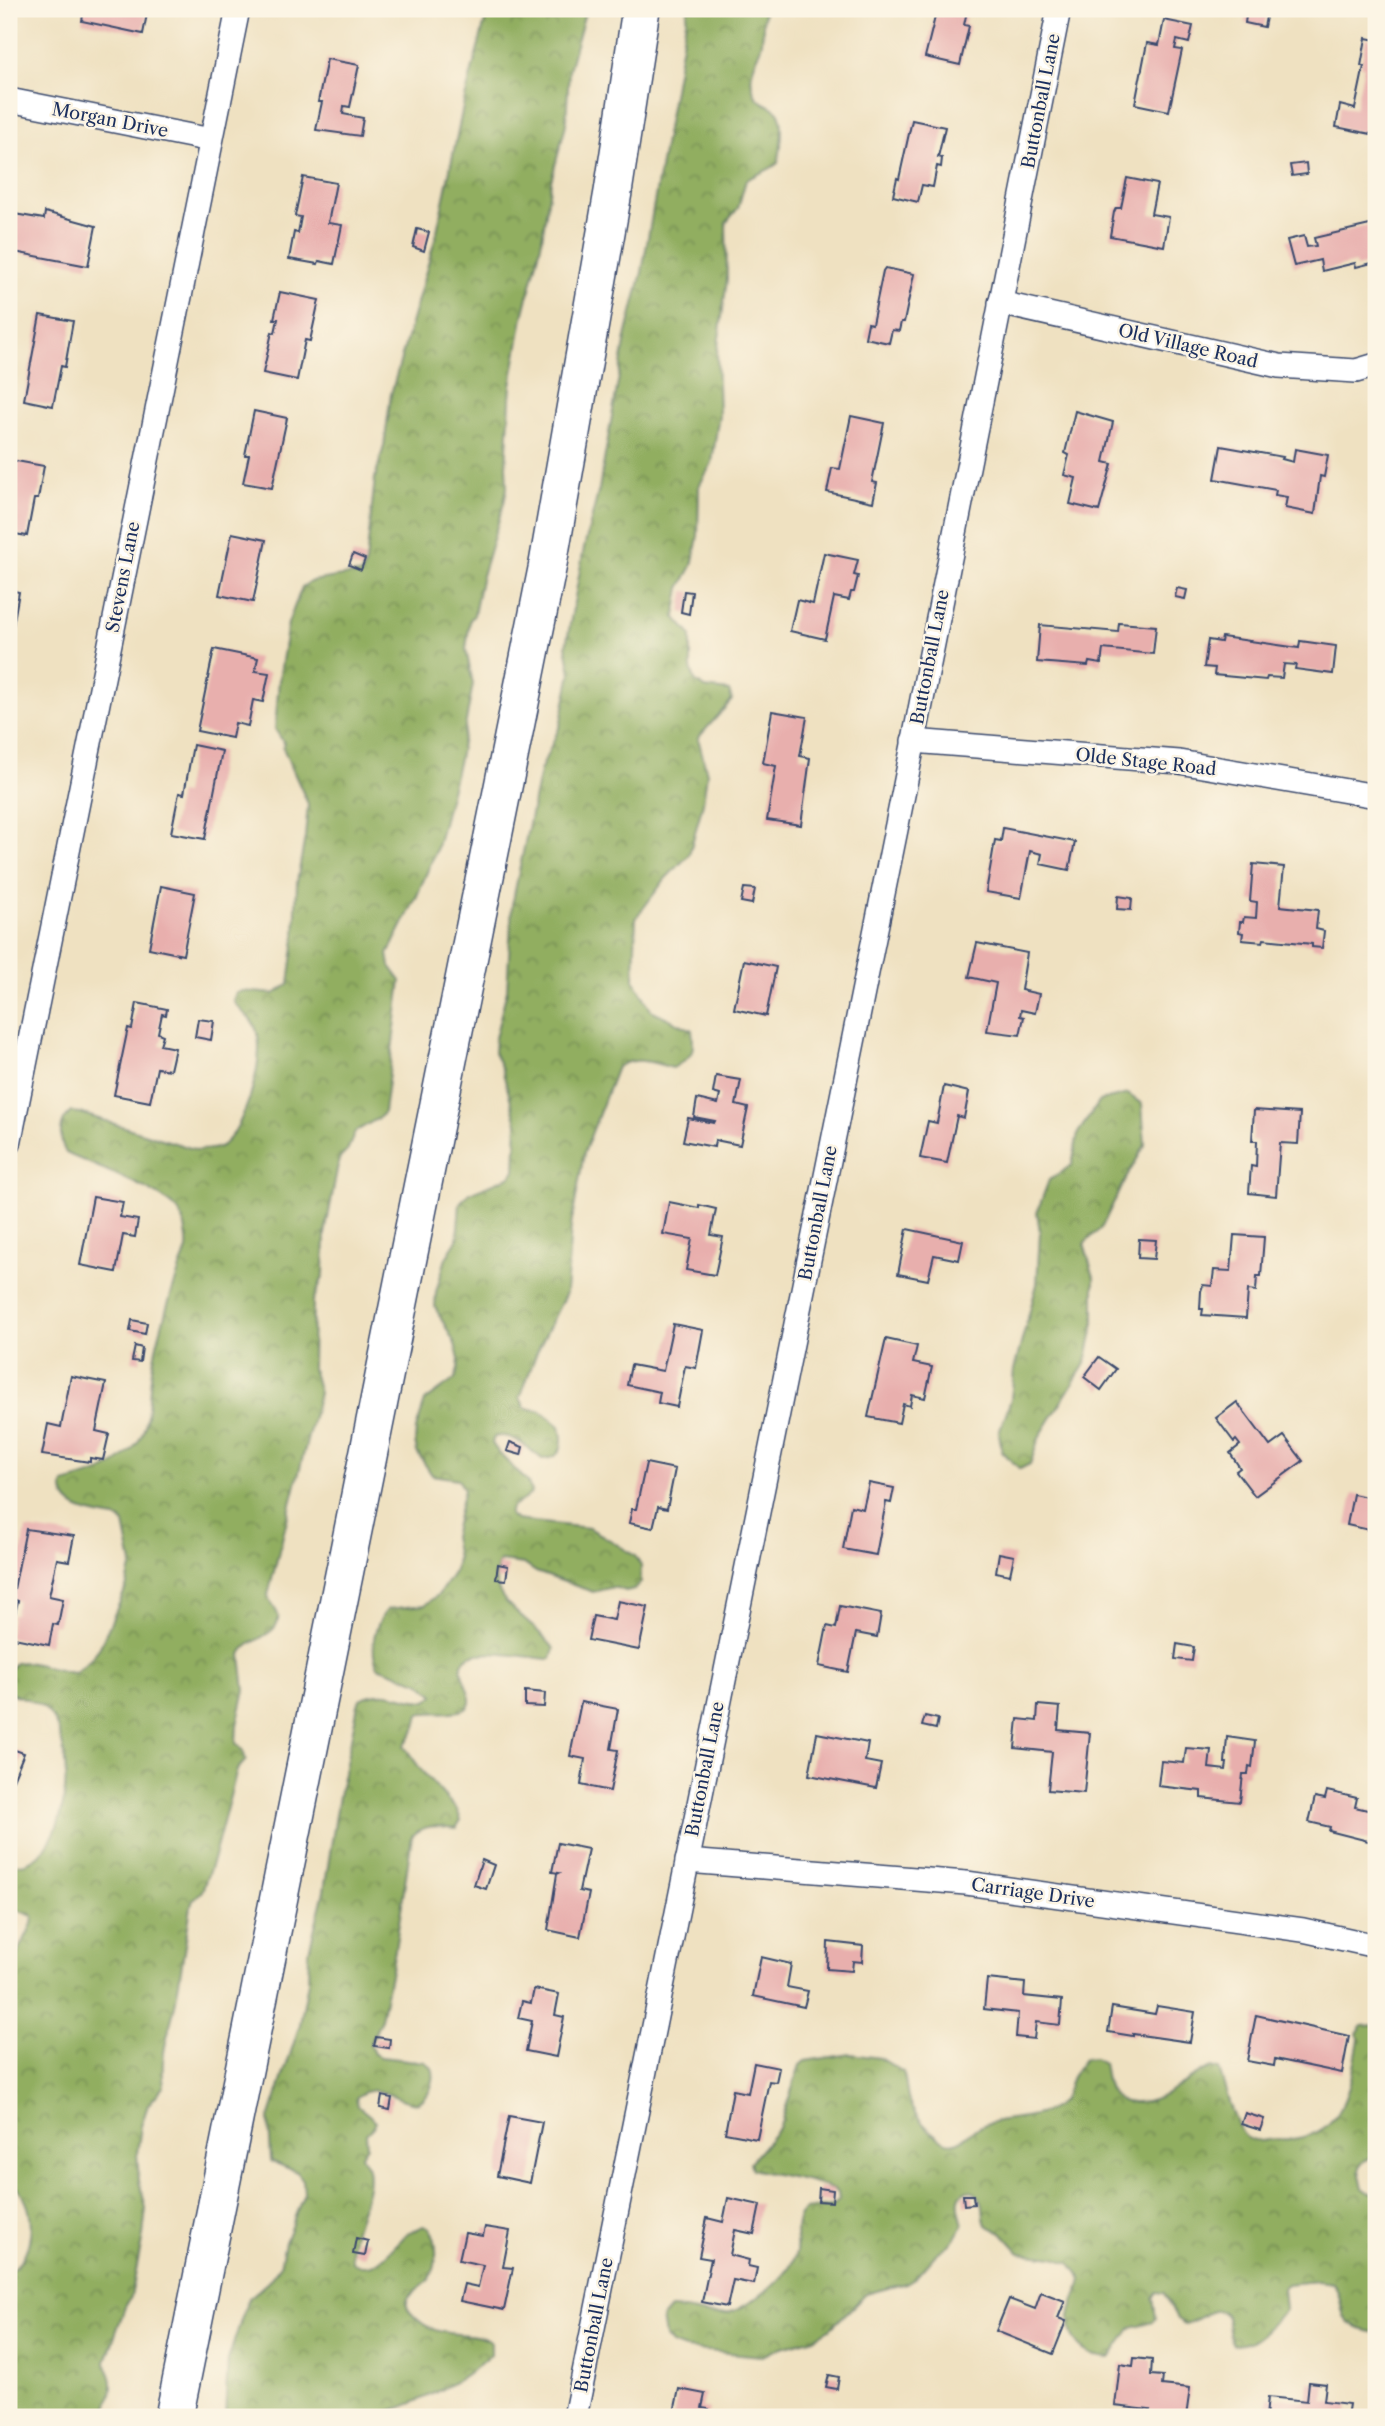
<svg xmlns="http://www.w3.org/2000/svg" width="1385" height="2426" viewBox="0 0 1385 2426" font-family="'Libre Caslon Text',serif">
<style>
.forest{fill:url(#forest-crowns);stroke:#566e60;stroke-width:2}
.building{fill:#e8afad}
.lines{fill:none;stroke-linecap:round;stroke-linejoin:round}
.minor-casing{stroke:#3b4a6d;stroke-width:26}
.primary-casing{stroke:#3b4a6d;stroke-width:40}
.minor{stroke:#fff;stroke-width:23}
.primary{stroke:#fff;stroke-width:37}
.labels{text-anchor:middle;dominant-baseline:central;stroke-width:5;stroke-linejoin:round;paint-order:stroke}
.street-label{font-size:18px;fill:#1b2f5e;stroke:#fcf5e5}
</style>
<defs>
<pattern id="forest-crowns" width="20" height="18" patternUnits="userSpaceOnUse" patternTransform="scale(1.75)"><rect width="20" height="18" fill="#91ae61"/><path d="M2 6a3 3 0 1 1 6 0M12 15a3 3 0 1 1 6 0" fill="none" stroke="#768e53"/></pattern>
</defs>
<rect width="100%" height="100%" fill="#fcf5e5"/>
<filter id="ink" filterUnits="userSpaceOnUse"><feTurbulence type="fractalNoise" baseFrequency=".0143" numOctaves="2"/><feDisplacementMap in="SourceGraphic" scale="14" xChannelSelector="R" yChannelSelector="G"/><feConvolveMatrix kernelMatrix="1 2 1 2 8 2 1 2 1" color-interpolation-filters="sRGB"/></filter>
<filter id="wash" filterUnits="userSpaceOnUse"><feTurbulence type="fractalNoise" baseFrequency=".00686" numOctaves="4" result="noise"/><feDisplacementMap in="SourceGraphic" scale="28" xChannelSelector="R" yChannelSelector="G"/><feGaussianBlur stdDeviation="1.57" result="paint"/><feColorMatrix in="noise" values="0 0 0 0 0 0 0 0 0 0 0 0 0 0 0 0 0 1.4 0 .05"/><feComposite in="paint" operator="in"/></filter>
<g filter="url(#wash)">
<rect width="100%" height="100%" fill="#efe1c1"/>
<!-- forest -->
<g class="forest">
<path d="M488,9h98l-17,61 -3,54 -15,57 -10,64 -18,72 -12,68 -5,81 1,22 -3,15 -23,76 -7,36 -4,5 -4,29 7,35 -14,75 -23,92 -20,47 -28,56 2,12 11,15 -17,131 -4,5 -25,15 -8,19 -8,8 -14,75 -1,40 -11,27 -1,67 7,25 -51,202c1,8 8,13 10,20 3,22 -31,22 -37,40l4,35 -8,35 -1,18 7,8 3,9 -9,10 -24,90 -11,31 -9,9 -2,6c-5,33 -10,66 -16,99 -6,27 -16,52 -11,81l-16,19 -7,21 -4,27 2,28 7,27 -3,28 -12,61 -6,10 -19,54c0,8 3,9 5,16 4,12 -4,29 -7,40h-95v-145c28,-18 30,-72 0,-91v-209l23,-48 1,-8 -24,-9v-43c7,0 15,1 21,-3 42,-21 47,-124 14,-153 -9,-8 -24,-11 -35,-15v-22l6,-8c18,-4 40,9 60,10l14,-12 11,-14 26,-59 6,-24 -8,-40 -4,-5c-19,-4 -59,-6 -57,-33l1,-3c31,-9 54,-14 74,-41 13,-19 10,-56 15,-79 8,-39 20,-77 34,-114 1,-11 -2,-28 -8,-37 -13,-20 -88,-47 -113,-59 -7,-13 -8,-31 5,-41l9,1 117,37c8,0 19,0 26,-5 22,-17 44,-90 33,-116 -4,-12 -17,-18 -23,-29l3,-7 6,-2 32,3 15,-10 6,-46 2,-56 8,-45 3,-33 -25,-56 1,-5 -9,-14 4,-49 9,-57 14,-36 10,-6 43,-7h6l5,-11 9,-85 9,-32 7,-52 45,-158 28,-134z"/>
<path d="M688,9h76c-1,11 -1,22 -2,33 -3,16 -15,30 -9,47 4,15 13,13 23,21 10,7 5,41 2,53 -9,8 -22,11 -32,17l-8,28 -12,15 1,57 -10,73 2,61 -7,49 -13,23 -1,51 -6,29 -12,22 -5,29 16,18v33l4,13 10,7 24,3 3,9 -34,38 9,35 -4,30 -14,52 -23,23 -30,40 -2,61 17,31 41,20c3,23 1,26 -19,38 -20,-5 -37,-13 -56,-1l-33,86 -13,73 -5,67 -29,59 -17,46 5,10 16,3 19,15c4,16 3,34 -18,33 -14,-11 -30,-27 -48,-22l-2,6c10,19 31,28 40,48 -3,8 -16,11 -22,19v5l6,5 73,8 13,7 33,21 6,10v16l-7,7 -8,2 -13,-4 -20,5 -57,-20 -12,-8 -24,-3c-20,40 37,60 54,88l-3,10c-19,0 -79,-15 -88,3 -7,13 15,37 4,46 -8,7 -37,3 -48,6l-3,13 -12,19 18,25 35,39 4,10 -5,8c-17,-2 -30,-5 -44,8l-17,114 -14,69 -11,26 4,9 7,3 44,5 7,6c3,8 1,14 -2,22 -16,35 -47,-18 -74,8l2,8 18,15 -3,6 -7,7 1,12 -6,9c1,5 6,9 7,14 6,28 -22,61 -16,93 24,15 38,-15 56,-28 4,-3 10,-5 15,-8l6,2c10,11 9,39 0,52 -8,10 -32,17 -18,33 27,32 60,13 80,30v11c-29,29 -89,59 -130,63 -14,2 -29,0 -43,0 -31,0 -62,0 -93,0l3,-57 20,-61 20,-17 12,-16 5,-24 19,-49 -1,-13 -6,-8 -26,-11 -2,-42 31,-95 8,-42 1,-31 15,-60 15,-95 19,-91 2,-6c27,-13 42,2 67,2l7,-6 -13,-12 -43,-16c-9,-19 -4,-43 10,-58l37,-4 14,-11 16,-24 2,-12 -4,-21 11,-48 -6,-10 -26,-4 -15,-23 -2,-10 1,-13 9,-28 30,-22 3,-10 1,-10 -4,-15 -20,-37 1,-15 10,-34 11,-18 3,-37 9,-10 42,-17 4,-6 2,-47 -15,-54 -8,-17 1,-14 12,-48 5,-85 28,-134 20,-45 11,-53 -5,-27 18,-98 15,-59 27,-152 16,-65z"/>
<path d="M1128,1094l14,10 3,41 -25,44 -18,38 -18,17 10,33v49l-8,36 -46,74 -10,28 -10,5 -18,-17 -3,-19 12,-34 3,-29 23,-86 3,-52 -3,-20 12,-32 23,-15 6,-32 22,-32z"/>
<path d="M1376,2025v73l-4,9 4,13v35l-14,7 -3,8 4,19 7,5h6v139c-9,-2 -25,-5 -30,-13 -7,-12 -4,-26 -13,-37l-15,-2 -32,3 -3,4 2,22c-15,14 -30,38 -52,34l-2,-2c-2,-8 -2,-17 -4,-24 -8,-19 -32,5 -42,6l-8,-5 -13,-26 -7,-1 -4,6 3,20 -2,3 -23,6 -21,31c-28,-1 -45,-19 -39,-47 3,-11 9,-21 11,-32l-12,-17 -16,-5 -34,-4 -18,-20 -16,-8c-4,-9 -1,-19 -6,-27 -5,-8 -18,-11 -21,1 -2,8 3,20 4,27l-13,18 -14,10 -20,23 -10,6 -40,11 -35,34 -17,10 -32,9 -20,9 -77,-7 -14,-5 -6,-7 -3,-19 8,-9c18,-1 41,10 59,4 23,-9 61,-35 67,-60 2,-12 -4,-32 7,-41 8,-7 21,-3 31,-7l5,-5 -1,-7c-26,-16 -57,-16 -86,-24l-2,-7 29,-34 21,-63 5,-4 46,-7 29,4 23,14c4,11 3,22 7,32 5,13 21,29 32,36 11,7 21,-1 29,-8 24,-19 62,-8 86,-27 10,-7 10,-17 15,-28 3,-6 8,-12 12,-18l10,-1 9,5c3,20 4,39 29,40 34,1 50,-24 80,-36l7,2c6,17 15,59 28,69 9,7 22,0 32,1 64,4 71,-49 80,-100l-2,-5 6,-8z"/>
</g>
<g id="blocks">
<!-- building -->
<g class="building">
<path d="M84,9h64l-5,25 -61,-13z"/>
<path d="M937,9l30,2 -3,14 5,1 -9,39 -35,-8z"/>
<path d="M1247,9l20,3 -3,15 -19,-4z"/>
<path d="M1164,20l29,6 -4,17 -12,-3 -2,9 7,1 -13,61 -34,-7 12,-61 12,2z"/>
<path d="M1366,38l10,2v95l-40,-8 4,-22 15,4 9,-43h-3z"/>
<path d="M327,59l32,6 -9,42 -6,-1 -1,8 20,4 -3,18 -44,-6 6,-28h-4z"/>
<path d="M912,120l33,7 -7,30 4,1 -1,9 -4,-1 -4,21 -11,-2 -4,17 -25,-6 4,-18 2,1z"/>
<path d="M1306,163l1,11 -15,2 -2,-11z"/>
<path d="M303,177l33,6 -8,40 14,2 -8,39 -15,-3 -1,3 -29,-5 5,-27 4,1 3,-16 -6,-1z"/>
<path d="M1127,178l30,6 -6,30 18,3 -5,29 -54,-10 4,-24 2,-4h5z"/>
<path d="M45,212l51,14 -8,40 -79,-15 5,-37 30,5z"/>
<path d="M1374,224l2,38 -20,5 -1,-4 -33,8 -2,-11 -26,6 -7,-26 17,-4 3,11 9,-1 -2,-8z"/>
<path d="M417,229l12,3 -5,19 -11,-4z"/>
<path d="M885,268l29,6 -10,48h-3l-2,9 -7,-1 -3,13 -24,-5 3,-15 4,1 11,-53z"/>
<path d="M280,292l39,8 -9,41 -5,-1 -8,40 -34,-7 9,-41 3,1 3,-14h-4z"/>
<path d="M40,315l33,6 -8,46 -4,-1 -8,40 -29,-6z"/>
<path d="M254,411l33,7 -15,70 -29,-5 6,-28h-4z"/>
<path d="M1075,411l38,11 -9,40 8,2 -13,47 -29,-7 6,-26 -12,-3 5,-20 -4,-2z"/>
<path d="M851,416l33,7 -12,59 5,1 -4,19 -46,-10 5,-24 8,1z"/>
<path d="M1221,446l62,11 -1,2 11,3 2,-13 33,6 -4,22 -4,-1 -5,38 -30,-6 2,-11 -12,-2 1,-5 -61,-11z"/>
<path d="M11,460l33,6 -6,33h-4l-7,37 -18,-3v-59z"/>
<path d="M232,533l34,7 -13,62 -34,-7z"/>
<path d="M824,553l34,7 -4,15 4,1 -4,16h-3l-2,8 -15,-3 -9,42 -35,-8 7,-31 16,4z"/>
<path d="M353,554l12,5 -4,11 -12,-5z"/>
<path d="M1177,588l10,2 -2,9 -10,-2z"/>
<path d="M9,590l10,2 -7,40h-3z"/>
<path d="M684,591l8,1 -3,22 -8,-2z"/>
<path d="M1119,623l37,3 -3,28 -50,-5 -2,15 -12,-2 -1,4 -51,-4 3,-37 78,7z"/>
<path d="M1222,637l77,11 1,-7 36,5 -3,28 -38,-5 1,-4 -12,-1 -2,14 -15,-1 -1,3 -52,-5 1,-7 -11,-1 4,-27 13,2z"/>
<path d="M214,649l44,9 -3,13 14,2 -6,29 -10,-2 -5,26 -13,-3 -3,15 -35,-7z"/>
<path d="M772,711l35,6 -7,39 10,2 -9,67 -34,-5 9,-54 -13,-3z"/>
<path d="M193,745l29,6 -17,88 -34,-6 8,-40 5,1z"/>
<path d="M1003,828l72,14 -6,28 -29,-6 2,-10 -12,-3 -9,47 -35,-6 9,-52 6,1z"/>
<path d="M1253,864l31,3 -4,39 38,4 -2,19 8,2 -2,17 -10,-1v-3l-48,-5 -1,3 -21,-2 1,-7 -4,-1 1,-10h3l1,-5 12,1 1,-16 -7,-1z"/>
<path d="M161,886l34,7 -12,62 -34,-7z"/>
<path d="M744,888l11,1 -3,15 -11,-2z"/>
<path d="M1118,896l14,2 -1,12 -14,-1z"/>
<path d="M977,943l50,10 -6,37 18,4 -4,19 -14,-3 -1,6 4,1 -4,18 -33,-4 9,-48 -27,-6z"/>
<path d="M744,960l32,7 -10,49 -32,-7z"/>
<path d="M137,1003l30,6 -1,6 -4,-1 -4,19 5,2 -3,10 15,3 -5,22 -13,-2 -7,34 -36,-7 14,-67 4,1z"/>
<path d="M198,1019l16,2 -3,19 -16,-3z"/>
<path d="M716,1076l25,4 -5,25 12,3 -8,37 -25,-5 -1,7 -31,-6 5,-23 26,5 1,-2 -21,-4 3,-18 21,5 2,-9 -7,-2z"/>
<path d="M944,1086l25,6 -5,26 -7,-2 -10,47 -27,-5 8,-37 9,2z"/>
<path d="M1254,1110l46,3 -2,31 -18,-1 -4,53 -27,-3 2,-27 5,1 1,-26h-5z"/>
<path d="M93,1197l30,5 -3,15 18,3 -3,17 -12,-2 -7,37 -36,-7z"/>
<path d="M669,1202l30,6v-3l17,4 -5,26 12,2 -8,38 -29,-5 6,-31 -29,-5z"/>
<path d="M907,1229l56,12 -4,19 -25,-5 -6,25 -30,-6z"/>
<path d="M1234,1235l30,2 -3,39h-4l-1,15 -8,-1 -2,28 -44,-3 1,-6h-3l1,-18 2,-6 9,1 2,-16 17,1z"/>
<path d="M1139,1239l17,1 -2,19 -16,-1z"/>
<path d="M132,1320l15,3 -2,11 -15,-3z"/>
<path d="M673,1324l30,6 -7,38 -11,-2 -8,41 -19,-4 2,-11 -33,-7 4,-20 32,6z"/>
<path d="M886,1339l31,7 -4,17 19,4 -7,31 -13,-3 -2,11 -7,-2 -4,19 -31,-6z"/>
<path d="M135,1346l7,2 -2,14 -8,-1z"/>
<path d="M1099,1357l17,12 -15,21 -17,-13z"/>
<path d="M71,1376l35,7 -10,48 13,3 -6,26 -13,-2v4l-48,-7 6,-31 13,3z"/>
<path d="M1237,1402l33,44 14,-10 19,25 -48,35 -19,-25 4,-3 -10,-15 10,-8 -4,-5 -2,2 -18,-24z"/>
<path d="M510,1442l13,5 -2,8 -14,-4z"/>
<path d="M646,1463l29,6 -8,40 -9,-2 -5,21 -24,-5 3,-14h4z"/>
<path d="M869,1483l25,5 -3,15 -5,-1 -10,53 -33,-6 8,-43 12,3z"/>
<path d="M1353,1494l23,5v36l-3,-1 1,-3 -27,-6z"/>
<path d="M26,1529l48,7 -5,25 -12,-2 -8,37 14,3 -5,26 -5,-1 -4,21 -40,-8 3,-23h3l3,-13 -6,-2z"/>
<path d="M999,1553l15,3 -4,19 -14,-3z"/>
<path d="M498,1564l10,2 -2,14 -10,-1z"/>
<path d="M618,1601l30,6 -9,43 -51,-10 5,-24 21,4z"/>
<path d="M840,1606l41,8 -4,23 -21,-4 -8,39 -29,-6 8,-40 9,2z"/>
<path d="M1177,1644l17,3 -2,14 -17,-2z"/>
<path d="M525,1691l20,2 -1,14 -19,-1z"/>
<path d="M581,1702l37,7 -7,40 7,1 -8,41 -29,-6 4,-26 -15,-3z"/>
<path d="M1038,1705l22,2 -2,23 32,3 -6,60 -36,-3 4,-38 -37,-4 3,-29 19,2z"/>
<path d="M925,1716l13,3 -2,10 -14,-3z"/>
<path d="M817,1733l51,10 -3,18 16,3 -5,24 -67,-13z"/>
<path d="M1227,1737l28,4 -3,26 -3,-1 -1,8h-5l-3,28 -39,-4v-7l-43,-5 3,-25 23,2 2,-15 25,2 -2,18 17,2 1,-7h-2z"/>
<path d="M9,1744l4,2 -1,3 12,4 -11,27 -4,-1z"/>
<path d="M1327,1791l30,7 -2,9 21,5v31l-47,-12 1,-4 -21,-5 6,-25 10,2z"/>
<path d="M558,1843l30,6 -9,42 10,2 -9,44 -32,-7 9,-56 2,-1 -7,-1z"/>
<path d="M482,1860l12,5 -8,24 -12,-4z"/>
<path d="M828,1942l35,4 -1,16 -9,-1 -1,10 -25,-2z"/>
<path d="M761,1957l30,7 -4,23 21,4 -4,16 -51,-11z"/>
<path d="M987,1979l38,4 -1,13 38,4 -2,25 -24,-3 -2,17 -18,-2 2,-24 -34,-4z"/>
<path d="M534,1989l25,5 -4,21 9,2 -8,40 -30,-6 6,-30 -14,-3 4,-17 9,2z"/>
<path d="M1157,2006l38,6 -5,30 -57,-8v2l-25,-4 4,-25 43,7z"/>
<path d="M1256,2015l93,21 -7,37 -67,-14 -1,7 -27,-5z"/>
<path d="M376,2037l14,2 -1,9 -15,-2z"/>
<path d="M754,2063l25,5 -3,14 -7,-1 -12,58 -32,-6 8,-43 15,3z"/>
<path d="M382,2096l10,2 -2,12 -10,-2z"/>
<path d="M1245,2113l19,6 -4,11 -19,-6z"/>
<path d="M509,2116l33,6 -12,61 -33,-7z"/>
<path d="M819,2188l14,2 -1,12 -14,-1z"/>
<path d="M963,2195h10l1,9 -10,1z"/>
<path d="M728,2198l32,7 -6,29 -19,-4 -5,25 19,5 -1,6 9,2 -3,16 -21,-4 -6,27 -25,-5 9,-43 -12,-2 8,-39 16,4z"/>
<path d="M485,2227l25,4 -7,36 10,1 -9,42 -44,-9 4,-17 14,3 5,-22 -24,-5 6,-27 18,3z"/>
<path d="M356,2238l12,3 -3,15 -12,-2z"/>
<path d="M1041,2292l24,9 -7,17 8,3 -13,33 -57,-23 13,-32 26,10z"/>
<path d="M1134,2358l18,2 -1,15 12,1 -1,9 28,3 -4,29 -37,-3 1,-4 -35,-4 5,-42 13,2z"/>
<path d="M829,2375l10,2 -2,12 -11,-2z"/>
<path d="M1309,2382l17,2 -2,17 25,3 -2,13h-81l2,-20 39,4z"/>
<path d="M679,2389l26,5 -3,14 7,1 -2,8h-34z"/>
</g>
</g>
</g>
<g filter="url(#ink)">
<use href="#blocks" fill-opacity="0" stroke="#3b4a6d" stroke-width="2"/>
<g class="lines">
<!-- minor casing -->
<g class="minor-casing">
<g id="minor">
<path d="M9,100l202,40"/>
<path d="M1000,303l279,63 77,5 20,-6"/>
<path d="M913,741l266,21 197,34"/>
<path d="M9,1144l229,-1135"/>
<path d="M687,1861l279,22 337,47 73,16"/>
<path d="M575,2417l330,-1632 154,-776"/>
</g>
</g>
<!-- primary casing -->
<g class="primary-casing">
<path id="primary" d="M174,2417l374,-1853 65,-372 28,-183"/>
</g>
<!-- minor -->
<use href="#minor" class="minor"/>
<!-- primary -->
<use href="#primary" class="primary"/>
</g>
</g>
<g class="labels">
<!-- street labels -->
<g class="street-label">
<text transform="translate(1041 101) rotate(-79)">Buttonball Lane</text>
<text transform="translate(110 120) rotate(11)">Morgan Drive</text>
<text transform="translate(1188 346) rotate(13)">Old Village Road</text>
<text transform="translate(123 577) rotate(-79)">Stevens Lane</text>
<text transform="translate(930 657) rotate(-79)">Buttonball Lane</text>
<text transform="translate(1146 762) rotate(6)">Olde Stage Road</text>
<text transform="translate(818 1213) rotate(-79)">Buttonball Lane</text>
<text transform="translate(705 1769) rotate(-79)">Buttonball Lane</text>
<text transform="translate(1033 1893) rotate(8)">Carriage Drive</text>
<text transform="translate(594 2325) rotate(-79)">Buttonball Lane</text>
</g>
</g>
<!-- margin -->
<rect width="1385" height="2426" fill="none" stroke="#fcf5e5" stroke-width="35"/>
</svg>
